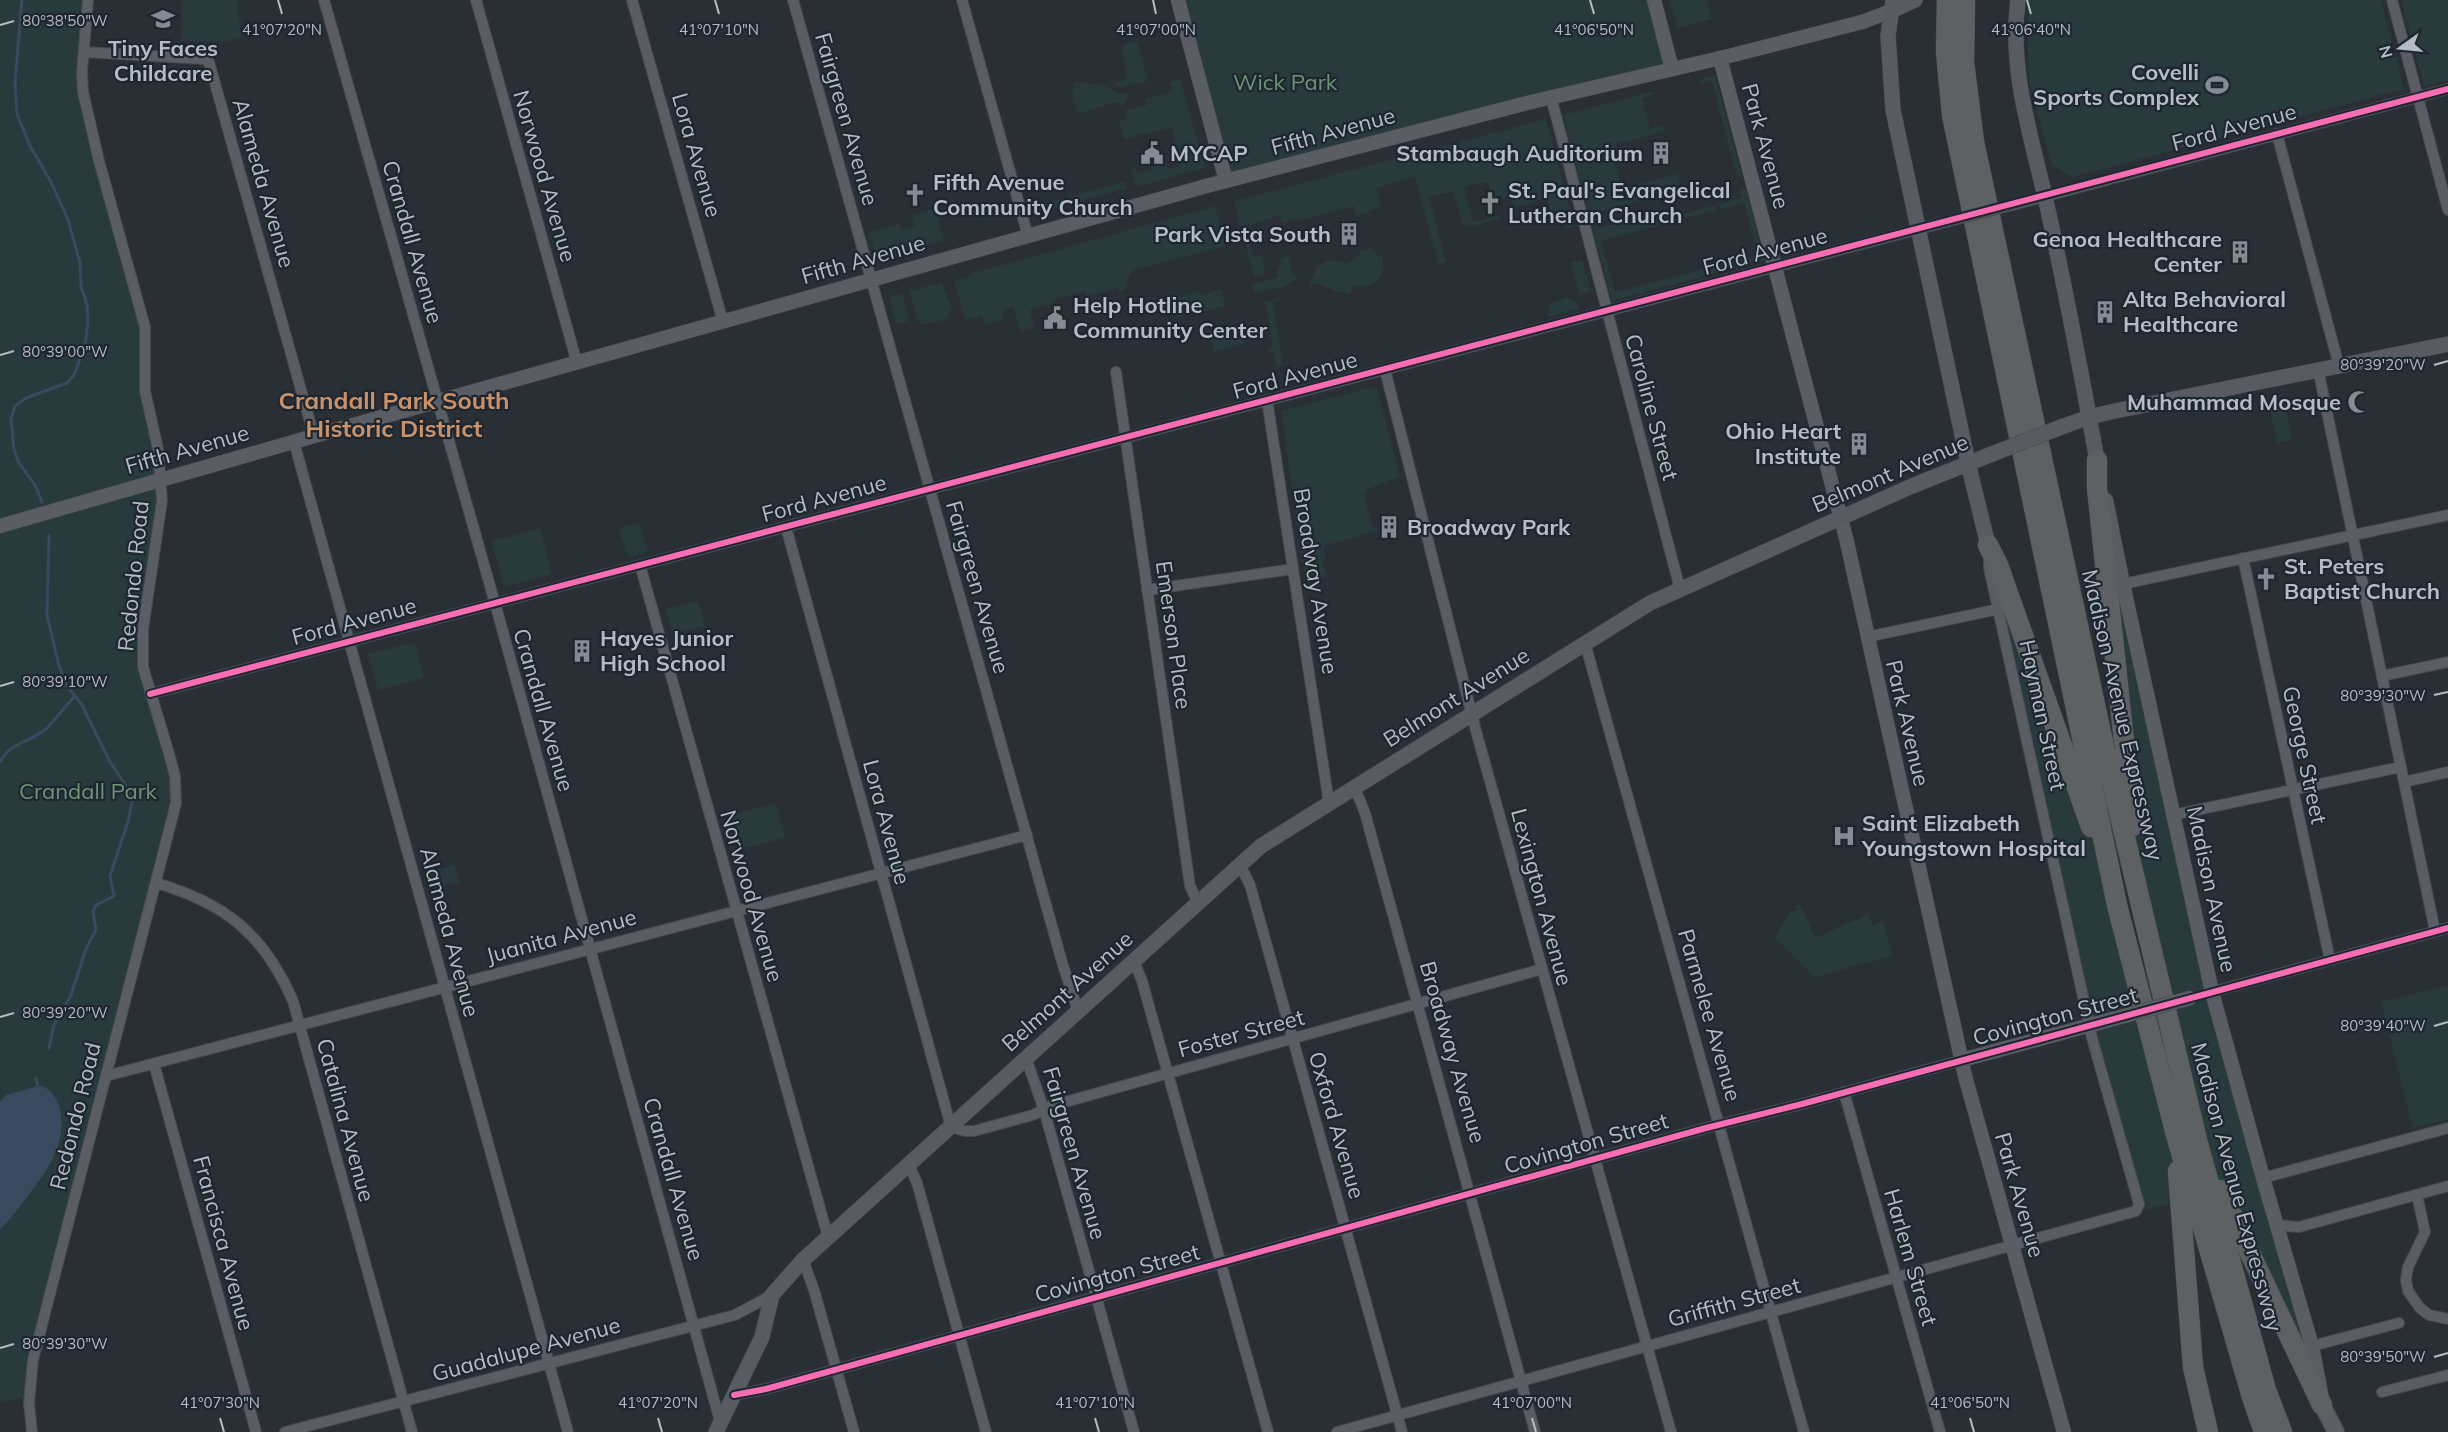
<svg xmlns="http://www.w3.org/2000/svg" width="2448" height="1432" viewBox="0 0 2448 1432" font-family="Mulish,sans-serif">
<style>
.green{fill:#283a3b}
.water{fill:#3a4a5e}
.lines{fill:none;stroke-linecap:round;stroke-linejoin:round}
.stream{stroke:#3a4a5e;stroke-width:3}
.minor-casing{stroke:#464a4e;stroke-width:12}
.tertiary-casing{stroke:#464a4e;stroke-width:15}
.secondary-casing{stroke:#464a4e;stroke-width:16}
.primary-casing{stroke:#454a4f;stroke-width:18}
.motorway-casing{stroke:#474c51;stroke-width:21}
.minor{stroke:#5a5e64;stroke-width:10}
.tertiary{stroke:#5a5e64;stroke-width:14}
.secondary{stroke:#585c62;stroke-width:15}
.primary{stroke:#5c6066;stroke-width:16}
.motorway{stroke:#5e6164;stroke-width:20}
.minor-bridge-casing{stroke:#464a4e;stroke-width:12;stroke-linecap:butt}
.tertiary-bridge-casing{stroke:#464a4e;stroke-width:15;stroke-linecap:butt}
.secondary-bridge-casing{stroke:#464a4e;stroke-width:16;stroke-linecap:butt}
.minor-bridge{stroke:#5a5e64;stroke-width:10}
.tertiary-bridge{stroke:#5a5e64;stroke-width:14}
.secondary-bridge{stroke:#585c62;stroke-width:15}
.cycleway-casing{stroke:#1e2630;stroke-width:10}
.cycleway{stroke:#f96db3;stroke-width:6}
.ticks{fill:none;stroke:#b4bcc6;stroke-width:2}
.labels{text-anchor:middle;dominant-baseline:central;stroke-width:4.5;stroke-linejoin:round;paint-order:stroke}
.poi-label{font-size:22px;font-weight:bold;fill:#b4bcc6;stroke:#1e2630;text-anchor:start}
.park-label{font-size:22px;fill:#6d9575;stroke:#1e2630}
.street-label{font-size:22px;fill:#b4bcc6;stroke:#1e2630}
.neighbourhood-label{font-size:24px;font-weight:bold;fill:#cb926a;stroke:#1e2630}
.ticks-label{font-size:15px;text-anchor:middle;fill:#b4bcc6;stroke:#1e2630;stroke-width:4.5;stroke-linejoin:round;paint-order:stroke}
</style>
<rect width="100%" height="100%" fill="#2a2f35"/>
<!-- green -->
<g class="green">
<path d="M0,0h88l-6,72 59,236 20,172 -19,164 35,148 -144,568 -4,43 -8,-5 -21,5z"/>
<path d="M182,0h55l4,38 -16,4 -44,-1z"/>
<path d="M1178,0h476l18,69 -446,112z"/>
<path d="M1670,0h37l5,19 -34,9z"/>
<path d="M2029,0h352l23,89 -331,88 -21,-12 -23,-83 -2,-54z"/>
<path d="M2401,0h47v80l-24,6z"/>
<path d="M1137,41l11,40 -25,6h-6l-3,-4 14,-4 -7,-33z"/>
<path d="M1715,75l27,101 -5,1 -25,-96 -10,2 -1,-4z"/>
<path d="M1180,79l25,89 -69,19 -5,-18 4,-1 2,4 3,-1 1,2 11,-3 -1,-3 15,-4 2,6 13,-3 -9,-39 -48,12 -5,-18 8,-2 -2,-8 22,-6 -2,-6 28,-7 -3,-10z"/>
<path d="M1075,81c10,4 22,1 30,5 8,4 13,7 23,8l1,3 -6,8 -8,-3 -37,12 -6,-19z"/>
<path d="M1653,91v4l-11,3 8,31 15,-4 1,3 -3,4 -47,12v4l-5,1 10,35 3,-1 2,5 51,-14 3,10 -12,4 2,5 -76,20 4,15 75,-19 2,7 40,-11 1,5 -115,31 14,51 143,-37 -14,-52 -24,6 -1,-5 23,-6 -2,-8 6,-1 19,71 -153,41 -49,-186z"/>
<path d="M1546,119l29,108 -8,2 -4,-13 -11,3 -5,-21 -30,9 -4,-2 -3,-9 -17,4 -5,-18 -21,4 -3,3 9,33 23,-6 2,-3 2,6 -31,8 -7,-3 -8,-33 -25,6 17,65 -7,2 -24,-87 -39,11 5,19 -12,4 1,1 -14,3 -2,-9 -59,16 -1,-2 -12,3 -2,-8 -35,12 8,30 9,-2 3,14 -1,1 1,4 -11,3 -20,-76z"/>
<path d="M1125,181l2,7 -82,23 -2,-7z"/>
<path d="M1215,206l11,40 -92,24 -7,10 -1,10 -7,2 -1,-4 -32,9 -2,-6 -34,10 2,3 -22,6 4,18 -14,4 -7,-25 -11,3 2,10 -19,5 -3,-9 -17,4 -11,-39 17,-5 -1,-2z"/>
<path d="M935,208l9,32 -67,19 -8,-27 30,-9 2,7 14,-4 -3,-11z"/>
<path d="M1371,248l1,4 4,-1 2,6 4,-1c3,18 -3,27 -21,32l-8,-3 -3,9 -15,-3 -13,-6 -12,-1c4,-20 17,-29 37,-20l12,-8 1,-5z"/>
<path d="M1288,257l5,19 4,1v3l-15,7 -27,6 -3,-9 26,-6v-11l4,-2 -2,-6z"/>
<path d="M1582,260l9,31 -12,3 -8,-31z"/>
<path d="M942,282l10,27 -8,11 -22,5 -5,-6 -7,-28z"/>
<path d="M1221,289l4,17 -48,12 -4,-17 5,-2v-2l21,-6 1,4z"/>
<path d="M902,293l7,28 -13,3 -7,-28z"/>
<path d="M1568,297l9,5 3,7 -32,8 1,-13z"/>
<path d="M1279,298l1,2 -7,3 10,62 -7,1 -2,-15 -6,1 -2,-2 7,-4 -7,-42h-7z"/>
<path d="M1240,329l4,15 -30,8 -4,-15z"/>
<path d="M1376,386l24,90 -34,14 1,4 -3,1 9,32 4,-1 1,5 -52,14 1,2 -4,2 3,10 -4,1 5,17 -22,4 -24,-170z"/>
<path d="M2285,406l7,34 -15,3 -7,-34z"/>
<path d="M2097,488l115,504 107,385 -122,-237 -55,-228z"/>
<path d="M639,523l9,29 -20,5 -9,-29z"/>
<path d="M540,528l12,46 -48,13 -12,-46z"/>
<path d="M698,601l7,25 -33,8 -6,-25z"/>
<path d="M2013,608l104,297 59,230 4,66 -39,10 -49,-173 -93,-429z"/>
<path d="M415,642l9,36 -46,12 -10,-36z"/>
<path d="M776,803l9,35 -46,11 -9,-34z"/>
<path d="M454,865l5,17 -25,7 -5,-17z"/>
<path d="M1800,904l15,34 53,-24 5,12 10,-5 10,35 -78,21 -40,-39 13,-24 8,-4 -1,-4z"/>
<path d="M2448,985v134l-35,10 -32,-127z"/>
</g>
<!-- water -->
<path class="water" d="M38,1086c10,0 16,8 20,17 12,35 -8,64 -28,90 -10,13 -18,25 -30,36v-127l6,-7z"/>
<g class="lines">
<!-- stream -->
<g class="stream">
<path d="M22,0l-7,82 2,32 13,32 21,36 17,38 12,43 1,24 6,17 1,18 -3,23 -11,30 -7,8 -41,15 -11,8 -4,13 3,31 5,13 16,22 7,17"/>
<path d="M0,762c9,-19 31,-20 46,-33 10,-10 19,-23 29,-33"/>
<path d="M49,1048l5,-23 17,-30 15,-46 10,-19 -3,-18 3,-7 18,-9 -4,-20 19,-58 3,-17 -4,-12 -18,-27 -28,-57 -17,-22 -7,-21 -11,-47 2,-80"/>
<path d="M36,1078l2,8"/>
</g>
<!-- minor casing -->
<g class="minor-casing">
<g id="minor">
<path d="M324,0l174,614 223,811"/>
<path d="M476,0l101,363"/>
<path d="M632,0l91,322"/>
<path d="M793,0l269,962 16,49"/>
<path d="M962,0l66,236"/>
<path d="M2392,0l56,210"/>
<path d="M84,52l120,7 5,3 105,374"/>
<path d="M1551,97l129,492"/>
<path d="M2277,134l62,232"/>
<path d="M2016,204l432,-115"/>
<path d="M2318,369l117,562"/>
<path d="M1385,370l91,361 195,701"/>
<path d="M1116,372l74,514 8,17"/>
<path d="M1267,400l62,403"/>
<path d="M294,442l274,990"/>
<path d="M786,527l165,600 14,4h9l59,-16 18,-9 491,-137"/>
<path d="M2243,558l87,402"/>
<path d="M640,565l188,672"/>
<path d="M2123,584l325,-69"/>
<path d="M1147,590l146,-21"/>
<path d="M1867,637l132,-28"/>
<path d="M1585,643l219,789"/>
<path d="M2382,676l66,-14"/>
<path d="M150,694l1788,-470"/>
<path d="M2404,782l44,-10"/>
<path d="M1355,788l10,25 170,619"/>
<path d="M2173,815l228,-48"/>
<path d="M1240,865l10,20 152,547"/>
<path d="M156,883c69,20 108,51 137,118l119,431"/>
<path d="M1134,961l8,20 126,451"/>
<path d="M2212,992l236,-64"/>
<path d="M1026,1058l18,52 90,322"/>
<path d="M154,1064l102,368"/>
<path d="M106,1076l921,-241"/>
<path d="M1844,1092l96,340"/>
<path d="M909,1165l8,18 69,249"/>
<path d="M2263,1178l185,-50"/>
<path d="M2417,1195l8,37 -17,35 -2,13 2,11 12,17 9,7 19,4"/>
<path d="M2276,1225l23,2 149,-41"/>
<path d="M803,1260l11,30 40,142"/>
<path d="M2312,1346l87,-23"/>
<path d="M2382,1392l66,-17"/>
<path d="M734,1395l32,-6 940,-261 96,-24 160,-44"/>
<path d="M32,1432l-3,-29 4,-43 143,-557 -1,-27 -5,-19 -27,-90v-38l19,-128 -4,-52 -13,-58v-64l-46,-166 -16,-69 -1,-20 6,-72"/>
<path d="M285,1432l450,-117 37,-20"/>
<path d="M1337,1432l799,-221 3,-7 -47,-166 -103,-470v-11"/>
</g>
</g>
<!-- tertiary casing -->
<g class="tertiary-casing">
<g id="tertiary">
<path d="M1178,0l48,181"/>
<path d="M1654,0l18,69"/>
<path d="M1720,58l127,484 118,534 99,356"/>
<path d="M2106,500l17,84 89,408 51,186 49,168 9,47"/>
<path d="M0,526l314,-90 896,-251 317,-82 202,-47 133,-34 29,-11"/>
<path d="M1962,1060l151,-41"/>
</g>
</g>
<!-- secondary casing -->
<g class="secondary-casing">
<g id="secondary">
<path d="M1893,0l-5,36 5,74 75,353 20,82"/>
<path d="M2018,0c-9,69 12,131 27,197 20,87 36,175 52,263"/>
<path d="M1891,11l24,-11"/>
<path d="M2064,426l25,-9 26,-6 333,-67"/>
<path d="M716,1432l46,-95 10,-42 31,-35 458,-414 389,-243 262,-117 85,-34"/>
</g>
</g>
<!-- primary casing -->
<g class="primary-casing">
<path id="primary" d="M2322,1405l14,27"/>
</g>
<!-- motorway casing -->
<g class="motorway-casing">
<g id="motorway">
<path d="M1947,0l-1,52 6,63 165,790 59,230 76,262 12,35"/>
<path d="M1965,0l-1,62 10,80 135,628 47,198 41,172 69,250 16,42"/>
<path d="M2097,460v28l36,338"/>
<path d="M1988,545l10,20 93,262"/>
<path d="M2178,1171l15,196 15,65"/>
<path d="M2220,1190l102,215"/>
</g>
</g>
<!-- minor -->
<use href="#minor" class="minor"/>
<!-- tertiary -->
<use href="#tertiary" class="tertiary"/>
<!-- secondary -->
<use href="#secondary" class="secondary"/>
<!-- primary -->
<use href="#primary" class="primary"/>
<!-- motorway -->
<use href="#motorway" class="motorway"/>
<!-- minor-bridge casing -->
<g class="minor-bridge-casing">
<path id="minor-bridge" d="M1938,224l78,-20"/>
</g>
<!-- tertiary-bridge casing -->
<g class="tertiary-bridge-casing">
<path id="tertiary-bridge" d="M2113,1019l77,-21"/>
</g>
<!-- secondary-bridge casing -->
<g class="secondary-bridge-casing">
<path id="secondary-bridge" d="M1997,452l67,-26"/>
</g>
<!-- minor-bridge -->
<use href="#minor-bridge" class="minor-bridge"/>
<!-- tertiary-bridge -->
<use href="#tertiary-bridge" class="tertiary-bridge"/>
<!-- secondary-bridge -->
<use href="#secondary-bridge" class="secondary-bridge"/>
<!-- cycleway casing -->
<g class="cycleway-casing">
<g id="cycleway">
<path d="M150,694l2298,-605"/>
<path d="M734,1395l32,-6 940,-261 96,-24 646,-176"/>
</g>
</g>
<!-- cycleway -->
<use href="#cycleway" class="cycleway"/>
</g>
<!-- ticks -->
<path class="ticks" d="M278,0l4,14M715,0l4,14M1153,0l3,14M1590,0l4,14M2027,0l4,14M0,25l14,-4M0,355l14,-4M2434,365l14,-4M0,686l14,-4M2434,695l14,-3M0,1017l14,-4M2434,1026l14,-4M0,1348l14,-4M2434,1357l14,-4M220,1418l4,14M658,1418l4,14M1095,1418l4,14M1532,1418l4,14M1970,1418l4,14"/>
<!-- icons -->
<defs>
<g id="school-bare" transform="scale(1.8)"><path d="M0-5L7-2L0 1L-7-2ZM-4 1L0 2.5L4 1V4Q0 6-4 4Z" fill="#848b93" stroke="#1e2630" stroke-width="2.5" paint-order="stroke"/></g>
<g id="stadium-bare" transform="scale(1.8)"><path d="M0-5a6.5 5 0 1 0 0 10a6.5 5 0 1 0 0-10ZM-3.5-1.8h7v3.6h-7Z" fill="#848b93" stroke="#1e2630" stroke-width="2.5" paint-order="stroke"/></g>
<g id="civic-bare" transform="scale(1.8)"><path d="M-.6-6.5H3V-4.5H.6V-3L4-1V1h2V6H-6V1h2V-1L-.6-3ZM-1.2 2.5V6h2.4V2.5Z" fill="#848b93" stroke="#1e2630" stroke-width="2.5" paint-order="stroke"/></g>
<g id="building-bare" transform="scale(1.8)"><path d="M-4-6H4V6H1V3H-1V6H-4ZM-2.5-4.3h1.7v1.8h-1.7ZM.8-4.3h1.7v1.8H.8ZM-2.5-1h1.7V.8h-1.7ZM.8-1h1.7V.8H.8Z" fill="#848b93" stroke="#1e2630" stroke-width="2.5" paint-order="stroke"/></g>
<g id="church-bare" transform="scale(1.8)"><path d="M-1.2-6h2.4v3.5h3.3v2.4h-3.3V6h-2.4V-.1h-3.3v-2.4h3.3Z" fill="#848b93" stroke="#1e2630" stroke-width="2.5" paint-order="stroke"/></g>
<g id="mosque-bare" transform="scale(1.8)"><path d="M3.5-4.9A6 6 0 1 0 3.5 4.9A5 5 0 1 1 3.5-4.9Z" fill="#848b93" stroke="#1e2630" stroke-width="2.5" paint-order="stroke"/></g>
<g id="hospital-bare" transform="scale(1.8)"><path d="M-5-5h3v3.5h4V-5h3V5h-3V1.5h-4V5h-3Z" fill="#848b93" stroke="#1e2630" stroke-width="2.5" paint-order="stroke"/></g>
</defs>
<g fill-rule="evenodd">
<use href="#school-bare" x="163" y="19"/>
<use href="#stadium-bare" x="2217" y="85"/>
<use href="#civic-bare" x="1152" y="153"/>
<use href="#building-bare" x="1661" y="153"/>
<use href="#church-bare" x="915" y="195"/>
<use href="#church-bare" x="1490" y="203"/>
<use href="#building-bare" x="1349" y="234"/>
<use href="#building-bare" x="2240" y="252"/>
<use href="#building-bare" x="2105" y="312"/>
<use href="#civic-bare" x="1055" y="318"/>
<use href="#mosque-bare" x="2359" y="402"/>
<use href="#building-bare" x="1859" y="444"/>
<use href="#building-bare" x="1389" y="527"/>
<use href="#church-bare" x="2266" y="579"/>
<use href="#building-bare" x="582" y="651"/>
<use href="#hospital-bare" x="1844" y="836"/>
</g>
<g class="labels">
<!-- poi labels -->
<g class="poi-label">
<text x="163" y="48" text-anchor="middle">Tiny Faces<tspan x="163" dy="25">Childcare</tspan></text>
<text x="2199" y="72" text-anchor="end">Covelli<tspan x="2199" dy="25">Sports Complex</tspan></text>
<text x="1170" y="153">MYCAP</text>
<text x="1643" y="153" text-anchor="end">Stambaugh Auditorium</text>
<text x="933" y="182">Fifth Avenue<tspan x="933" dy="25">Community Church</tspan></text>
<text x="1508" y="190">St. Paul's Evangelical<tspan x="1508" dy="25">Lutheran Church</tspan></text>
<text x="1331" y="234" text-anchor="end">Park Vista South</text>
<text x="2222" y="239" text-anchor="end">Genoa Healthcare<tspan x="2222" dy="25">Center</tspan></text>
<text x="2123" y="299">Alta Behavioral<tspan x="2123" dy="25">Healthcare</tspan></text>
<text x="1073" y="305">Help Hotline<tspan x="1073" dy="25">Community Center</tspan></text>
<text x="2341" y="402" text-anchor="end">Muhammad Mosque</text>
<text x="1841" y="431" text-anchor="end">Ohio Heart<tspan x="1841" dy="25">Institute</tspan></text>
<text x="1407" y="527">Broadway Park</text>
<text x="2284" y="566">St. Peters<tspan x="2284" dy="25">Baptist Church</tspan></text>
<text x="600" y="638">Hayes Junior<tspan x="600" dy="25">High School</tspan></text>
<text x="1862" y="823">Saint Elizabeth<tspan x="1862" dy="25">Youngstown Hospital</tspan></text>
</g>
<!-- park labels -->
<g class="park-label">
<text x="1285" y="82">Wick Park</text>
<text x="88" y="791">Crandall Park</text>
</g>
<!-- street labels -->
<g class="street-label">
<text transform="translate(847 119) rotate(74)">Fairgreen Avenue</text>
<text transform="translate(2234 127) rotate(-15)">Ford Avenue</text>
<text transform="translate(1333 131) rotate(-15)">Fifth Avenue</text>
<text transform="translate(1766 146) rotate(75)">Park Avenue</text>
<text transform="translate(697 155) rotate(74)">Lora Avenue</text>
<text transform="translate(545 176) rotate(74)">Norwood Avenue</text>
<text transform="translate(264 183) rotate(74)">Alameda Avenue</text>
<text transform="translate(413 242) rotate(74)">Crandall Avenue</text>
<text transform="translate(1765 251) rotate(-15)">Ford Avenue</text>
<text transform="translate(863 259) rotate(-16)">Fifth Avenue</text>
<text transform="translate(1295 375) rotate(-15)">Ford Avenue</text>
<text transform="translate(1652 407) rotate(75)">Caroline Street</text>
<text transform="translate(187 449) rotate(-16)">Fifth Avenue</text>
<text transform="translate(1890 473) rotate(-23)">Belmont Avenue</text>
<text transform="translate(824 498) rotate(-15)">Ford Avenue</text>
<text transform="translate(133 576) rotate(-84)">Redondo Road</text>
<text transform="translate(1316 581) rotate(81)">Broadway Avenue</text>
<text transform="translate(978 587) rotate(74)">Fairgreen Avenue</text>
<text transform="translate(354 621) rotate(-15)">Ford Avenue</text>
<text transform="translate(1174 635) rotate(82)">Emerson Place</text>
<text transform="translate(1456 697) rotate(-32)">Belmont Avenue</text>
<text transform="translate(544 710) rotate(74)">Crandall Avenue</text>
<text transform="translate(2043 715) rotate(78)">Hayman Street</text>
<text transform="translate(2123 715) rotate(77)">Madison Avenue Expressway</text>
<text transform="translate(1908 723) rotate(77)">Park Avenue</text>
<text transform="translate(2305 755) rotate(78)">George Street</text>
<text transform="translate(887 822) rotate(75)">Lora Avenue</text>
<text transform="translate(2212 889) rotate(78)">Madison Avenue</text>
<text transform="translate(752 896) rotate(74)">Norwood Avenue</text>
<text transform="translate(1542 897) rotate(75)">Lexington Avenue</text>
<text transform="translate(450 932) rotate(75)">Alameda Avenue</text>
<text transform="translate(561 936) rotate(-15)">Juanita Avenue</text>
<text transform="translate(1067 991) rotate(-42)">Belmont Avenue</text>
<text transform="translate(1710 1015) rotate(74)">Parmelee Avenue</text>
<text transform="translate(2055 1016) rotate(-15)">Covington Street</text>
<text transform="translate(1241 1033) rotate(-15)">Foster Street</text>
<text transform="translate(1453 1052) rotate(74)">Broadway Avenue</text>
<text transform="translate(75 1116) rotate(-76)">Redondo Road</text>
<text transform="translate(346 1120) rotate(75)">Catalina Avenue</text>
<text transform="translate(1337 1125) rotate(74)">Oxford Avenue</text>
<text transform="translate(1586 1143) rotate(-16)">Covington Street</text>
<text transform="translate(1075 1153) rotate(74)">Fairgreen Avenue</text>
<text transform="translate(674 1179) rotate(74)">Crandall Avenue</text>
<text transform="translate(2237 1187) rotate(75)">Madison Avenue Expressway</text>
<text transform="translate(2020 1195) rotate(74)">Park Avenue</text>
<text transform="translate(224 1243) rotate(75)">Francisca Avenue</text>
<text transform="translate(1911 1257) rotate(74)">Harlem Street</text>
<text transform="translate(1117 1273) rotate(-15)">Covington Street</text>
<text transform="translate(1734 1302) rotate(-15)">Griffith Street</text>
<text transform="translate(526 1349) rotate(-15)">Guadalupe Avenue</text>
</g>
<!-- neighbourhood labels -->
<g class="neighbourhood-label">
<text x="394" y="400">Crandall Park South<tspan x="394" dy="28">Historic District</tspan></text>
</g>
</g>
<g class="ticks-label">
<text x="65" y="26">80°38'50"W</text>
<text x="282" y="35">41°07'20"N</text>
<text x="719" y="35">41°07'10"N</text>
<text x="1156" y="35">41°07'00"N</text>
<text x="1594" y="35">41°06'50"N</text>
<text x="2031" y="35">41°06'40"N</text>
<text x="65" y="357">80°39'00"W</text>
<text x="2383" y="370">80°39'20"W</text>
<text x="65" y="687">80°39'10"W</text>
<text x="2383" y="701">80°39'30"W</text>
<text x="65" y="1018">80°39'20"W</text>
<text x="2383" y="1031">80°39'40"W</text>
<text x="65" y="1349">80°39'30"W</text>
<text x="2383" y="1362">80°39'50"W</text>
<text x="220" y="1408">41°07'30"N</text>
<text x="658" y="1408">41°07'20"N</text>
<text x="1095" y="1408">41°07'10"N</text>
<text x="1532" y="1408">41°07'00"N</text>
<text x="1970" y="1408">41°06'50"N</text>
</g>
<!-- north arrow -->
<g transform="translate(2400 48) rotate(255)" stroke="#1e2630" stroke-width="4.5" paint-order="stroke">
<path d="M0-4.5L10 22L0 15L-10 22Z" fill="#b4bcc6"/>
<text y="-9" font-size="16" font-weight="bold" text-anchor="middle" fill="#b4bcc6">N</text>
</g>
</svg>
